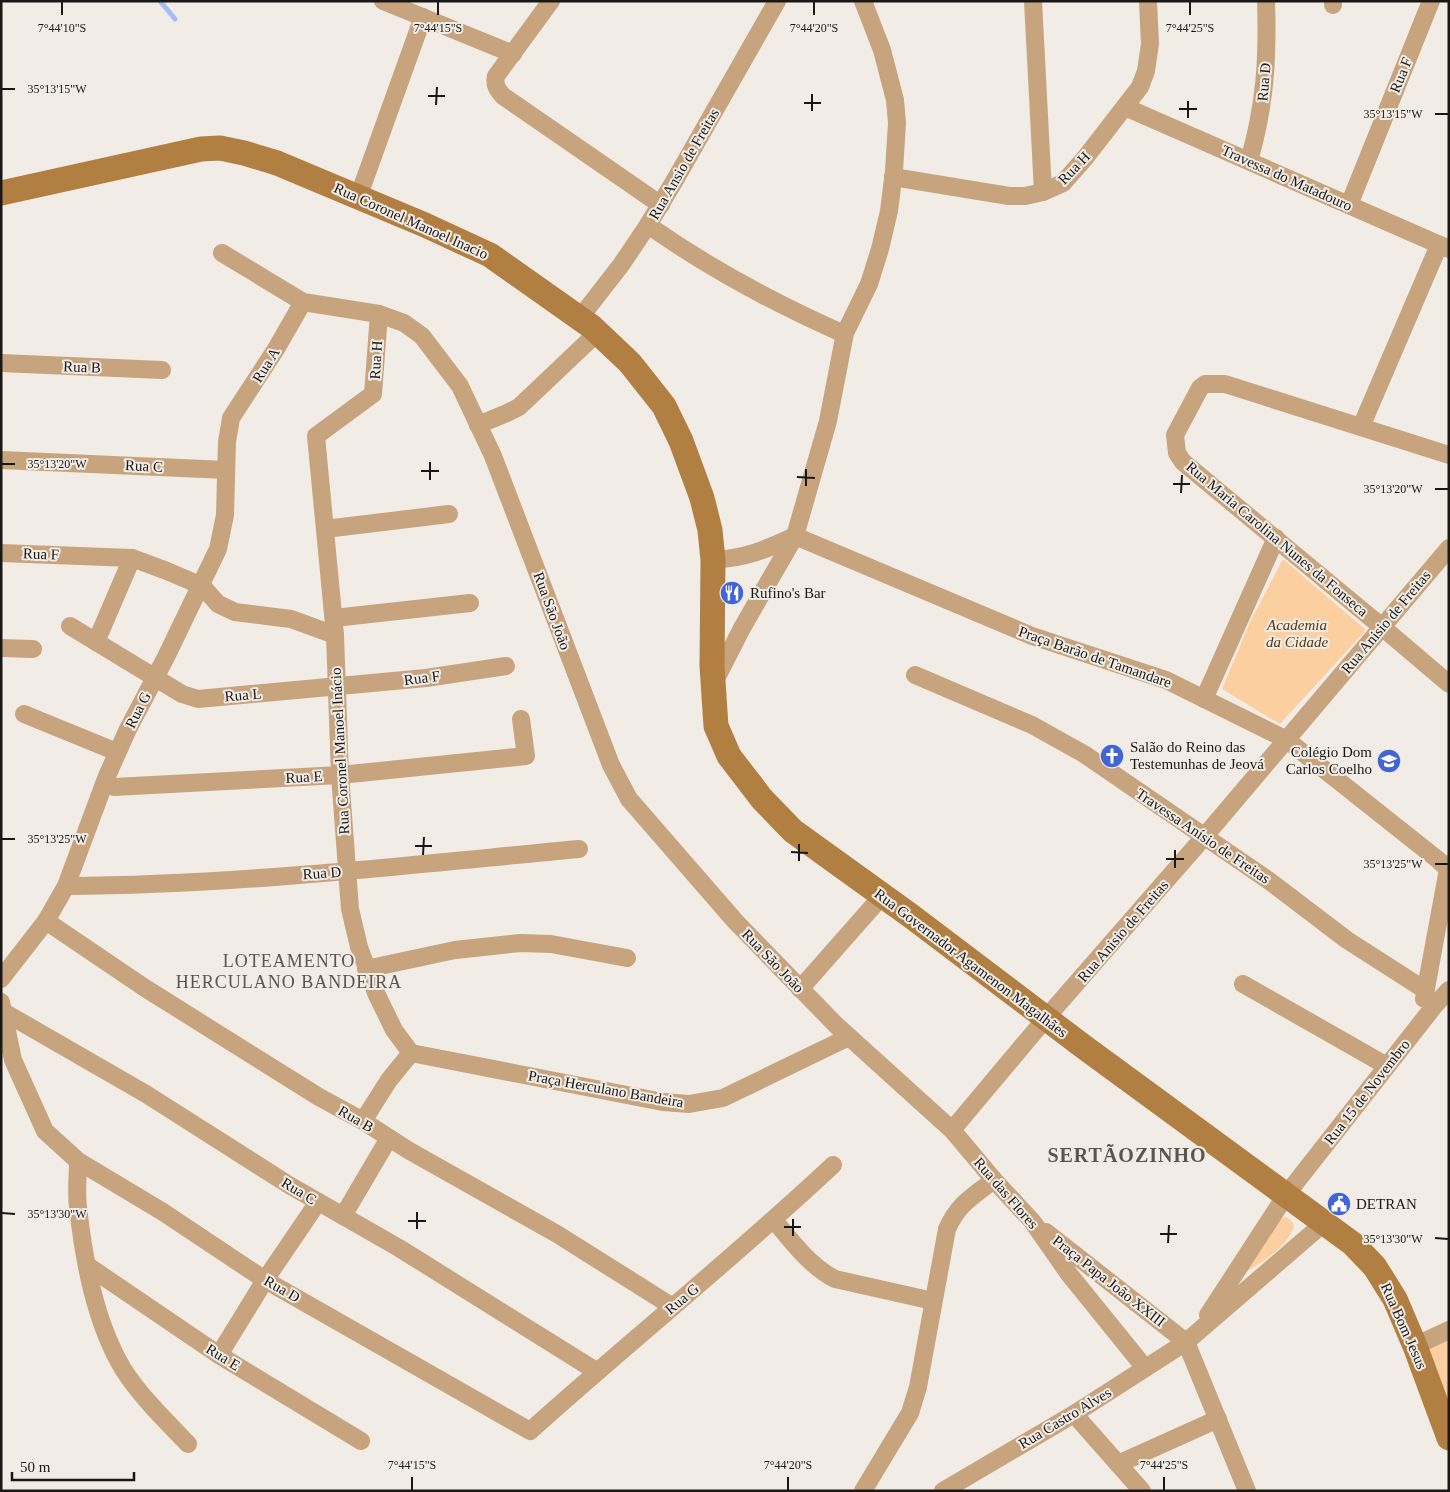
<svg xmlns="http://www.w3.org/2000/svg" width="1450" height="1492" viewBox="0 0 1450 1492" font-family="'Times New Roman',serif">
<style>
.green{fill:#fbcf9f}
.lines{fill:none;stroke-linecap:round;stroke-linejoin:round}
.stream{stroke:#a5bdf7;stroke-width:5}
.street{stroke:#c7a47e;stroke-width:18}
.secondary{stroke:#b27f42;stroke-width:25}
.ticks{fill:none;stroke:#1a1816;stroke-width:2}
.labels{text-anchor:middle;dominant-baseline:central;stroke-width:4;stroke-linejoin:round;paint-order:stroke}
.street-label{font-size:15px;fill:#1a1816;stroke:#f2ece6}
.poi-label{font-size:15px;fill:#1a1816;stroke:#f2ece6;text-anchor:start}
.park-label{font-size:15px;font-style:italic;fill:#57370e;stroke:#f2ece6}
.quarter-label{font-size:18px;letter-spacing:1px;fill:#5a5550;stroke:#f2ece6}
.district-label{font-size:20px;font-weight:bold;letter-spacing:1px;fill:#5a5550;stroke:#f2ece6}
.ticks-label{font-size:12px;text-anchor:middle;fill:#1a1816;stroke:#f2ece6;stroke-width:4;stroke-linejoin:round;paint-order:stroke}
</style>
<rect width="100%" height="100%" fill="#f2ece6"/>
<!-- green -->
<g class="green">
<path d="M1283,559l83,71 -86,94 -58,-35 28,-67z"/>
<path d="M1285,1217l5,2 4,7c-6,21 -31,35 -48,46l32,-52z"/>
<path d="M1449,1330v106l-34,-90z"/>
</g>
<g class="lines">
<!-- stream -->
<path class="stream" d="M160,1l15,18"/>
<!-- street -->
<g class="street">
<path d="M383,1l130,53"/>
<path d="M551,1l-55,75c-2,9 1,13 7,20l158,109"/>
<path d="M1033,1l10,191"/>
<path d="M1333,5v-4"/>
<path d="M1125,107l324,142"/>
<path d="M1249,161c16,-56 19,-101 17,-160"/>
<path d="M893,177l116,19h16l18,-4 20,-9 22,-25 55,-71 6,-16 4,-27 -2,-43"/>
<path d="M358,198l65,-181"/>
<path d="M1349,205l82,-204"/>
<path d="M648,225c61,43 128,79 196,109"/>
<path d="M222,253l81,49 76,12 25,9 18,13 38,50 33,70 118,309 18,34 106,122 101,104 116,105 42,50 38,41 37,53 76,94"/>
<path d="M379,314l-6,80 -57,42 19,199 5,140 10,134 9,38 17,46 18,37 17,23"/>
<path d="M579,319l42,-54 27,-40 27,-45 102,-179"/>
<path d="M1,363l161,7"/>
<path d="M478,425l29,-12 12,-6 78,-74"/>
<path d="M1361,427l78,-182"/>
<path d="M1449,455l-224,-71h-20l-5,4 -25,47 2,18 6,9 199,165 67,57"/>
<path d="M1,460l225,10"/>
<path d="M325,529l124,-15"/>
<path d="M1,553l131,5 35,13 35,15 16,18 17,8 56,7 44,16"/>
<path d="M713,560c33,-2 52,-10 82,-24l237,100 134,44 121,60 150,119 10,9"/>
<path d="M334,618l136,-15"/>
<path d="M70,626l112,68 16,5 228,-21 80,-12"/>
<path d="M96,642l36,-84"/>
<path d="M1,648l32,1"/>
<path d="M915,675l117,50 52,29 184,126 79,60 78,50"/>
<path d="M714,683l28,-55 53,-92 33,-115 17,-88 24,-49 11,-35 9,-38 5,-40 3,-48 -2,-23 -13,-50 -19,-49"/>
<path d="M1204,699l72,-161"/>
<path d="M24,714l93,38"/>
<path d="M104,784l10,3 226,-12 186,-19 -5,-37"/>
<path d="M66,886c171,-1 342,-21 513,-37"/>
<path d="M46,921l99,67 174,109 44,24 45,29 149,84 116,73"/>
<path d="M366,969l89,-19 65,-7 31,1 76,14"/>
<path d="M1,979l45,-58 20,-35 41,-110 21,-47 38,-72 52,-108 7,-34 2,-73 4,-24 45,-69 27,-47"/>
<path d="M1243,984l144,82"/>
<path d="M800,989l82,-93"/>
<path d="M1424,999l25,-135"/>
<path d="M1,1002l12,58 32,71 33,30 85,51 102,68 265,151c100,-90 205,-174 303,-266"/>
<path d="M2,1011l144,83 143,91 110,63 197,123"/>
<path d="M411,1053l252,49 26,2 34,-6 126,-61"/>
<path d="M363,1121l26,-41 22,-27"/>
<path d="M952,1130l94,-112 158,-181 245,-289"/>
<path d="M78,1161c0,15 -2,31 0,46 6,54 17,115 45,162 18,28 42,51 65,75"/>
<path d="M343,1216l46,-78"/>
<path d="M774,1220c18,22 36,46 61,59l98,22"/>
<path d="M1046,1232l140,110 61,149"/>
<path d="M88,1266l131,89 142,86"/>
<path d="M1208,1315l78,-120 149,-190 14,-15"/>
<path d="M1415,1346l34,-16"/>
<path d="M219,1355l46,-75 53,-78"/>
<path d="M1074,1414l68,77"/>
<path d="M1118,1464l100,-45"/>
<path d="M863,1491l47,-78 8,-26 29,-158c12,-26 25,-32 47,-49"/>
<path d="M943,1491l131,-77 112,-72 138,-119"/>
</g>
<!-- secondary -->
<path class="secondary" d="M1,193l200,-44 19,-1 24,5 33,10 148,62 65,30 102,72 38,36 34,43 17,35 21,57 8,32 3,30 -1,106 4,60 13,30 33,43 31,32 118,85 173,131 269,197 22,23 20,32 20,47 34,92"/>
</g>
<!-- ticks -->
<path class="ticks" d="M62,15v-13M438,15v-13M814,15v-13M1190,15v-13M2,89h13M428,96h17M804,103h17M436,105l1,-18M1179,109h18M812,111v-17M1435,114h13M1188,118v-17M2,464h13M421,471h18M797,477l18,1M430,480v-18M1173,484h17M806,486v-17M1435,489h13M1181,493l1,-18M2,839h13M415,846h17M791,852l17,1M423,855l1,-18M1166,859h18M799,861v-17M1435,864h13M1175,868v-18M2,1213l13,1M408,1221h18M784,1227h17M417,1229v-17M1160,1234h17M793,1236v-17M1435,1238l13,1M1168,1243l1,-18M412,1490v-13M788,1490v-13M1164,1490v-13"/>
<!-- icons -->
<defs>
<g id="restaurant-disc" transform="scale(1.25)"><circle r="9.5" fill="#4165d7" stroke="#f2ece6"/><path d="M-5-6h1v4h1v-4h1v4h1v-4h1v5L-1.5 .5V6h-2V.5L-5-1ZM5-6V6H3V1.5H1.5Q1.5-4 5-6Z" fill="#fff"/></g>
<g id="church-disc" transform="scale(1.25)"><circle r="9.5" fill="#4165d7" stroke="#f2ece6"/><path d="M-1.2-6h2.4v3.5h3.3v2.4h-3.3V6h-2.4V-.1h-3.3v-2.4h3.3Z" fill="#fff"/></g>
<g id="school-disc" transform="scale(1.25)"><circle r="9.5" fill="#4165d7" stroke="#f2ece6"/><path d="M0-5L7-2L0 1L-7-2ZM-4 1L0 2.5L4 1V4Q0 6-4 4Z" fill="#fff"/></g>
<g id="civic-disc" transform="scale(1.25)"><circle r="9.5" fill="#4165d7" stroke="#f2ece6"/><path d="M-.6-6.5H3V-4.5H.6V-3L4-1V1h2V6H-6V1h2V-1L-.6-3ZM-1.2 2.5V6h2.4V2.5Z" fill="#fff"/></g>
</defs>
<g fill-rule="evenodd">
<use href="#restaurant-disc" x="732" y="593"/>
<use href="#church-disc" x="1112" y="756"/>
<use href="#school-disc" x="1389" y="761"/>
<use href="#civic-disc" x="1339" y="1204"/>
</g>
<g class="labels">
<!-- street labels -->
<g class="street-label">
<text transform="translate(1401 75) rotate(-68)">Rua F</text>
<text transform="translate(1264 82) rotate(-85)">Rua D</text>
<text transform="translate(684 164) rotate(-60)">Rua Ansio de Freitas</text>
<text transform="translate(1074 168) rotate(-46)">Rua H</text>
<text transform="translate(1287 178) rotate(24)">Travessa do Matadouro</text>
<text transform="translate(411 221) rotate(24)">Rua Coronel Manoel Inacio</text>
<text transform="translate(376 360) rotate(-86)">Rua H</text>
<text transform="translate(266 365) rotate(-58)">Rua A</text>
<text transform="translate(82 367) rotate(2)">Rua B</text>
<text transform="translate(144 466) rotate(3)">Rua C</text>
<text transform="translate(1277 539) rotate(40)">Rua Maria Carolina Nunes da Fonseca</text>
<text transform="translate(41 554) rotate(2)">Rua F</text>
<text transform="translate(552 611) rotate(70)">Rua São João</text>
<text transform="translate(1386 622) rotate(-50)">Rua Anisio de Freitas</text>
<text transform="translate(1095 657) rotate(19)">Praça Barão de Tamandare</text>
<text transform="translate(422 678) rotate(-7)">Rua F</text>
<text transform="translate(243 695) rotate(-5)">Rua L</text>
<text transform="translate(138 710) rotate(-63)">Rua G</text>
<text transform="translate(340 751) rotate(-93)">Rua Coronel Manoel Inácio</text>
<text transform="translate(304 777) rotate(-3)">Rua E</text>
<text transform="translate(1203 836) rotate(34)">Travessa Anísio de Freitas</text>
<text transform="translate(322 873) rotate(-4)">Rua D</text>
<text transform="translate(1123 931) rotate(-49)">Rua Anisio de Freitas</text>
<text transform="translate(773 961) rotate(46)">Rua São João</text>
<text transform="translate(971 963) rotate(37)">Rua Governador Agamenon Magalhães</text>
<text transform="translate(606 1089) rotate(10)">Praça Herculano Bandeira</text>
<text transform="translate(1367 1092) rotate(-52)">Rua 15 de Novembro</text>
<text transform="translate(356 1119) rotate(30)">Rua B</text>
<text transform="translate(299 1191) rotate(31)">Rua C</text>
<text transform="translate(1006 1193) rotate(49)">Rua das Flores</text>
<text transform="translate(1109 1281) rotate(38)">Praça Papa João XXIII</text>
<text transform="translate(282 1289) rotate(30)">Rua D</text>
<text transform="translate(682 1299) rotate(-40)">Rua G</text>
<text transform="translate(1404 1326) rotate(66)">Rua Bom Jesus</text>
<text transform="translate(223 1357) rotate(32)">Rua E</text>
<text transform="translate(1065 1418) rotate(-31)">Rua Castro Alves</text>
</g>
<!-- poi labels -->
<g class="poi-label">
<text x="750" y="593">Rufino's Bar</text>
<text x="1130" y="747">Salão do Reino das<tspan x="1130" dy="17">Testemunhas de Jeová</tspan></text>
<text x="1372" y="752" text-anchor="end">Colégio Dom<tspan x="1372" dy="17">Carlos Coelho</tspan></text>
<text x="1356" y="1204">DETRAN</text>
</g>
<!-- park labels -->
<g class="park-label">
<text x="1297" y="625">Academia<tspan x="1297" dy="17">da Cidade</tspan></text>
</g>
<!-- quarter labels -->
<g class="quarter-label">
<text x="289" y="961">LOTEAMENTO<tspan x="289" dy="21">HERCULANO BANDEIRA</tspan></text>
</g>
<!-- district labels -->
<g class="district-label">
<text x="1127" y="1155">SERTÃOZINHO</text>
</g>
</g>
<g class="ticks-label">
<text x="62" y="32">7°44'10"S</text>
<text x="438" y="32">7°44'15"S</text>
<text x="814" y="32">7°44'20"S</text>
<text x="1190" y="32">7°44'25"S</text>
<text x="57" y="93">35°13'15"W</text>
<text x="1393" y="118">35°13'15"W</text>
<text x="57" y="468">35°13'20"W</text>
<text x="1393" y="493">35°13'20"W</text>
<text x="57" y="843">35°13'25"W</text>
<text x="1393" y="868">35°13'25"W</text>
<text x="57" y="1218">35°13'30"W</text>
<text x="1393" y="1243">35°13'30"W</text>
<text x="412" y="1469">7°44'15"S</text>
<text x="788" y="1469">7°44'20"S</text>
<text x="1164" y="1469">7°44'25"S</text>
</g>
<!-- border -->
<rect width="1450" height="1492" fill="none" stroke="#1a1816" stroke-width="5"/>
<!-- scale -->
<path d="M12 1472v8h122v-8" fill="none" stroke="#1a1816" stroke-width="2.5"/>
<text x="20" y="1472" font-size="15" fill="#1a1816" stroke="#f2ece6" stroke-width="4" paint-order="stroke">50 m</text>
</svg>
